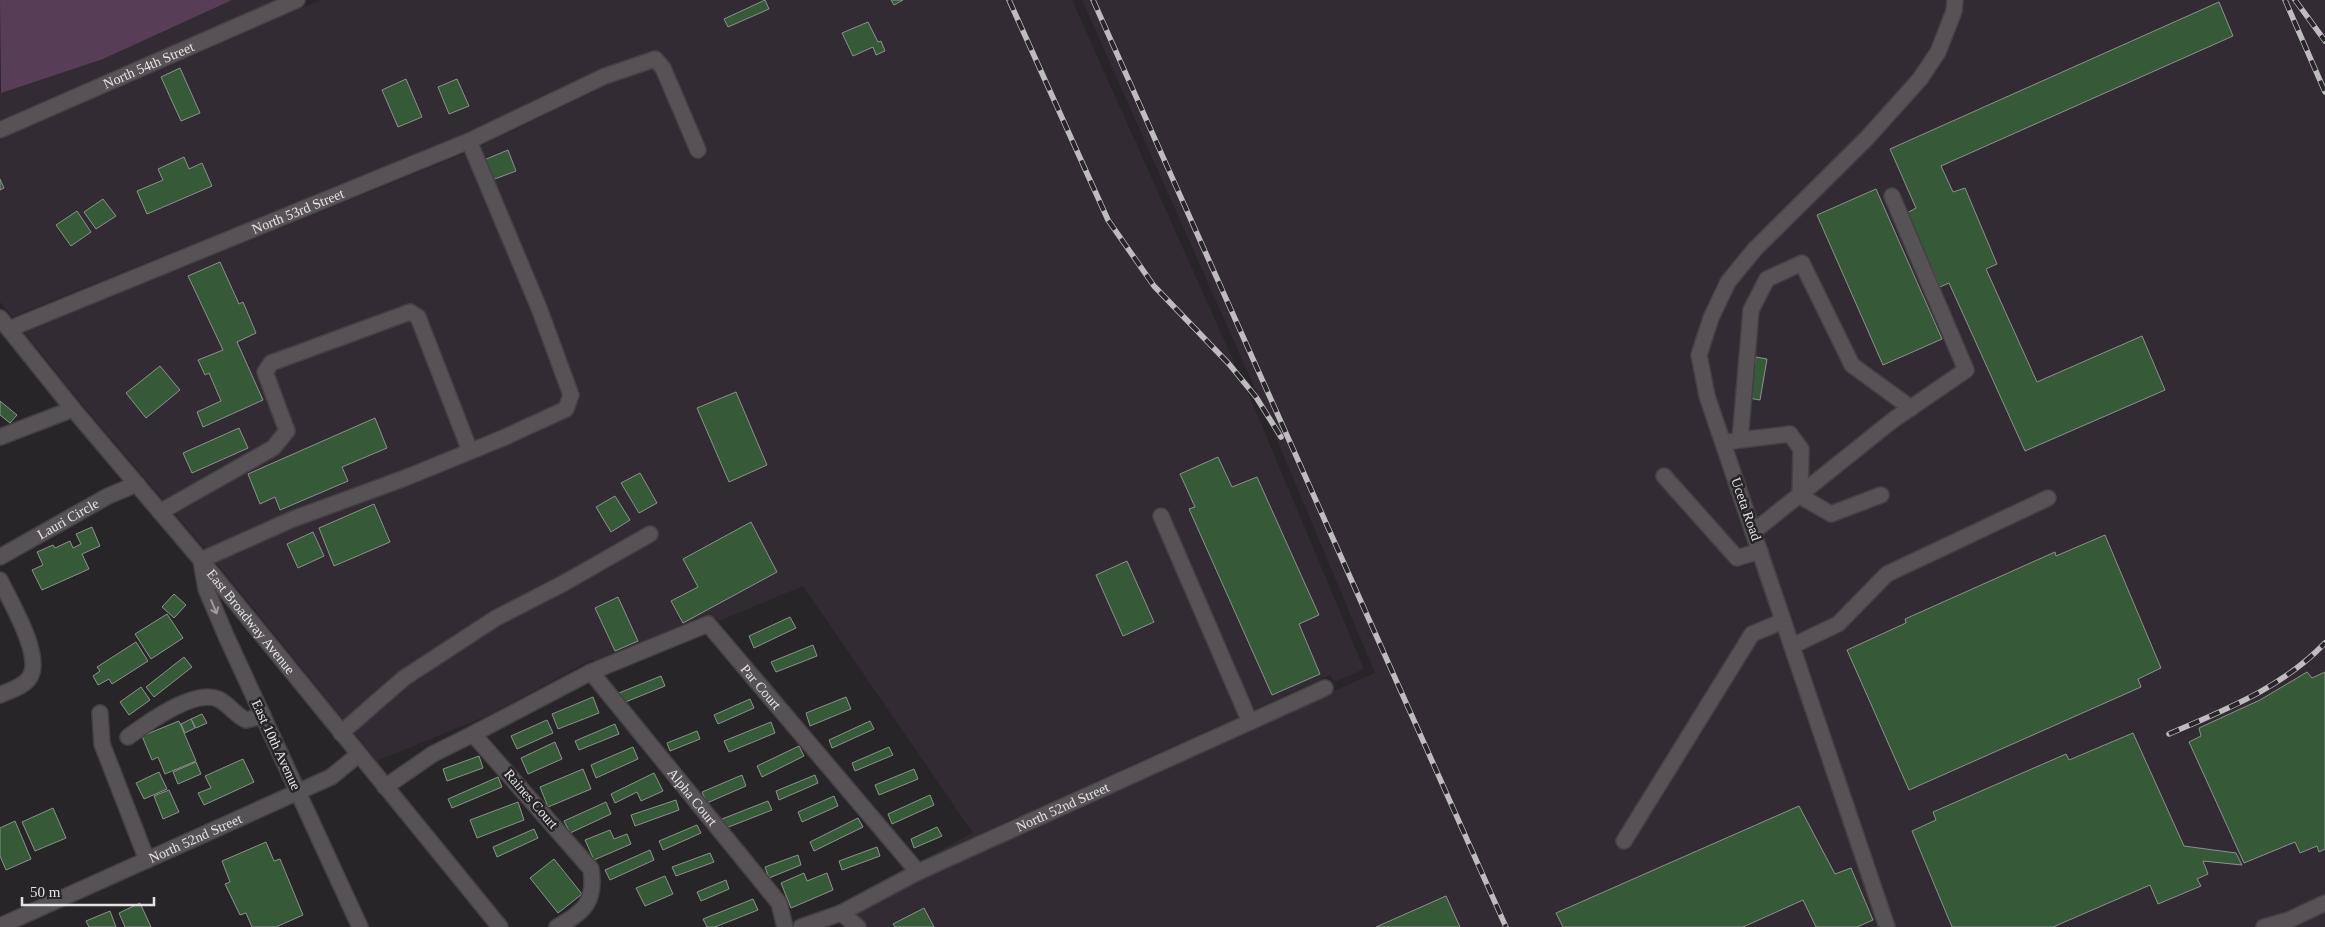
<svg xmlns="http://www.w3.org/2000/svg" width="2325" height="927" viewBox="0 0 2325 927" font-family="'Times New Roman',serif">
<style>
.built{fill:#332b33}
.green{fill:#583d57}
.building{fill:#365938;stroke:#8d918d}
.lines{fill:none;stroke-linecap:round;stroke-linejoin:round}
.minor-casing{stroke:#444144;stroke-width:18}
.minor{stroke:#565256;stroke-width:15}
.rail-casing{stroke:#bfbcbf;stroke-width:5.5}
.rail{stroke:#282528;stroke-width:4;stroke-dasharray:11;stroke-linecap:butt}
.oneway{stroke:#9e9a9e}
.labels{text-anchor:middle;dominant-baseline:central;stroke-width:5;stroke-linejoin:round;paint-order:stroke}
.street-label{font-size:14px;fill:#e5e3e5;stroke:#282528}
</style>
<rect width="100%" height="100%" fill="#282528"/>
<!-- built -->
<g class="built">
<path d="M230,0h45l-275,120v-28l103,-33z"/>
<path d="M320,0h752l182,407 110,262 -30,13 -4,-7 -408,185 51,-27 -170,-247 -84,35 -2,-3 -12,-2 -110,45 -2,-2 -104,56 -112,46 -166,-205 -130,-153 -57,-71 449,-182 124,-60 -8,-16 -123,59 -454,184 -12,-15v-162z"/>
<path d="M1082,0h1243v927h-1468l-10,-24 528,-230 -113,-269z"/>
</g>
<!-- green -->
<path class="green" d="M0,0h232l-129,59 -102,34z"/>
<!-- building -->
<g class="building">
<path d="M765,0l4,9 -41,18 -4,-8z"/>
<path d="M891,0h12l-9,5z"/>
<path d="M2219,2l14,34 -292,130 12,26 12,-4 32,76 -11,5 51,113 105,-46 23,54 -140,61 -76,-168 -9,4 -33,-74 9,-5 -26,-59z"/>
<path d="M868,22l10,20 3,-1 4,10 -9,4 -3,-8 -20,9 -11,-23z"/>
<path d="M180,68l20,45 -19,8 -20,-44z"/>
<path d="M406,79l16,38 -24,10 -16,-37z"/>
<path d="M457,79l12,27 -20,8 -11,-27z"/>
<path d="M508,150l8,21 -24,9 -8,-20z"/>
<path d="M184,157l5,12 13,-6 10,23 -65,28 -10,-23 26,-11 -5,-11z"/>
<path d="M0,179l4,9 -4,2z"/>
<path d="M1876,189l66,150 -59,26 -66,-150z"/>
<path d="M103,199l13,17 -20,13 -12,-17z"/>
<path d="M77,211l14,21 -20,14 -15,-21z"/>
<path d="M220,262l19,42 4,-2 13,31 -19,9 26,58 -60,27 -6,-15 24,-11 -12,-28 -4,2 -7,-15 25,-10 -35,-74z"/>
<path d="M1756,357l11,2 -7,41 -12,-2z"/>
<path d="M160,366l20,24 -34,28 -20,-25z"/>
<path d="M736,392l31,73 -38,17 -32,-74z"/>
<path d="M0,401l17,14 -7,8 -10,-8z"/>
<path d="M375,418l12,30 -45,19 6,14 -68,29 -5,-13 -15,7 -12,-30z"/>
<path d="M239,428l9,20 -56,25 -9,-20z"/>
<path d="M1218,457l14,30 25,-10 62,138 -20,9 21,50 -48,21 -83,-186 6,-2 -15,-33z"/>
<path d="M640,473l17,30 -18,10 -18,-30z"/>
<path d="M615,496l15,24 -19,12 -15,-25z"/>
<path d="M374,504l16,38 -56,24 -15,-38z"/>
<path d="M751,522l26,50 -94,51 -12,-22 27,-14 -15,-28z"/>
<path d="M92,527l8,19 -18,8 7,15 -47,21 -10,-20 11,-5 -6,-13 16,-7 2,3 15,-7 3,7 8,-4 -5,-10z"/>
<path d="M313,532l11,24 -26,12 -11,-24z"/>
<path d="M2105,535l56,133 -23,11 3,8 -232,103 -62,-140 59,-27 -1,-4 150,-67 1,4z"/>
<path d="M1127,561l27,61 -31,14 -27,-61z"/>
<path d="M174,594l12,11 -12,13 -12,-11z"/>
<path d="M618,597l20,44 -23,10 -20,-43z"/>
<path d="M167,614l16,24 -32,21 -16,-25z"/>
<path d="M790,617l6,11 -42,20 -5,-12z"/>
<path d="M136,642l12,19 -36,23 -3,-5 -11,6 -5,-9 7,-5 -3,-4z"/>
<path d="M813,645l4,11 -41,16 -5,-10z"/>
<path d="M184,657l8,10 -38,30 -8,-10z"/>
<path d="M2307,672l5,6 13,-6v177l-6,3 -2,-6 -17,7 -5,-11 -51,21 -55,-121 12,-6 -2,-8 61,-28z"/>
<path d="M661,676l4,10 -42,17 -4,-10z"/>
<path d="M141,687l9,13 -21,15 -9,-13z"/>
<path d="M593,697l6,16 -41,16 -6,-15z"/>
<path d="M846,697l5,12 -41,17 -4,-13z"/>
<path d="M750,699l4,9 -36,16 -4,-9z"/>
<path d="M202,714l5,9 -11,5 -5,-9z"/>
<path d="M191,719l4,9 -10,5 -4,-9z"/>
<path d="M547,720l6,13 -36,16 -6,-13z"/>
<path d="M179,721l17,40 -31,13 -7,-17 -6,3 -10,-24z"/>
<path d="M870,721l4,8 -42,19 -3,-8z"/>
<path d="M771,722l4,11 -46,19 -5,-11z"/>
<path d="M615,724l4,10 -40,16 -4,-9z"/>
<path d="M697,731l3,8 -30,12 -3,-8z"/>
<path d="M2133,733l51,113 52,7 6,12 -39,-4 5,13 -11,5 4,7 -43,18 -8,-19 -97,42h-101l-40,-96 24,-11 -3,-8 133,-58 3,6z"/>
<path d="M555,742l7,17 -34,15 -7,-16z"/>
<path d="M799,746l5,10 -42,21 -5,-11z"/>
<path d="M633,747l5,12 -42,19 -5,-13z"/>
<path d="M889,747l4,8 -38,16 -3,-8z"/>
<path d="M479,756l4,12 -36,13 -4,-12z"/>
<path d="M243,759l11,23 -50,23 -6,-12 13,-5 -6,-12z"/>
<path d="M196,762l5,12 -23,10 -5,-12z"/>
<path d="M583,769l8,20 -43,18 -8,-20z"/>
<path d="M914,769l4,10 -39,16 -4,-10z"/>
<path d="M159,772l8,17 -23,10 -8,-16z"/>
<path d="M654,773l9,18 -22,10 -4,-9 -22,11 -4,-9z"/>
<path d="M742,775l4,11 -39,17 -5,-11z"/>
<path d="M815,775l3,8 -39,17 -3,-9z"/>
<path d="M498,777l4,10 -50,21 -4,-9z"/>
<path d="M169,790l10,22 -16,7 -9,-23z"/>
<path d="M930,795l4,10 -42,19 -4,-10z"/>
<path d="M834,796l4,10 -36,16 -4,-10z"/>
<path d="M676,800l3,10 -44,16 -4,-11z"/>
<path d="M768,801l4,9 -46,18 -4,-9z"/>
<path d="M518,802l6,18 -47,18 -7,-18z"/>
<path d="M606,802l5,12 -41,19 -6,-12z"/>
<path d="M1799,806l36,68 16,-6 22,52 -16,7h-41l-13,-27 -60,27h-180l-7,-14z"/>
<path d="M53,808l13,30 -31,13 -13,-29z"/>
<path d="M858,818l5,9 -49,24 -4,-9z"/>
<path d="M15,821l16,38 -25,11 -6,-14v-28z"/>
<path d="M697,825l4,8 -38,17 -4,-9z"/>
<path d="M937,827l5,9 -28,12 -3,-9z"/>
<path d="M534,829l4,9 -41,19 -4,-10z"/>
<path d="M610,830l4,9 13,-5 4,10 -37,16 -9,-20z"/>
<path d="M266,842l8,19 6,-2 23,56 -27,12h-24l-6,-14 -6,2 -15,-31 5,-2 -8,-21z"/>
<path d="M877,847l3,9 -38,14 -3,-9z"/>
<path d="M650,850l4,10 -44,20 -5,-10z"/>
<path d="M710,853l4,9 -38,14 -4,-9z"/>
<path d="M798,855l3,10 -32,13 -4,-11z"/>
<path d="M554,859l28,35 -24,19 -28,-35z"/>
<path d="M804,873l3,8 20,-8 6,17 -42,18 -10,-25z"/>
<path d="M665,876l8,18 -28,12 -9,-18z"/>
<path d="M726,880l3,9 -28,12 -4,-9z"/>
<path d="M1446,896l14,31h-84z"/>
<path d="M753,899l5,11 -43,17h-8l-4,-8z"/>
<path d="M140,903l11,24h-26l-6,-14z"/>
<path d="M924,908l10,19h-39l-2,-3z"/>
<path d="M110,911l6,16h-27l-3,-6z"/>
</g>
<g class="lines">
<!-- minor casing -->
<g class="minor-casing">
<g id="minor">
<path id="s1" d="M0,130l297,-130"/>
<path id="s2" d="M0,318l73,91 128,151 299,367"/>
<path id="s3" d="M9,329l460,-188 136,-65 50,-17 8,9 35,82"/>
<path d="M0,437l73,-28"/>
<path d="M1740,440l50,-6 11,15 -1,47 31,18 50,-19"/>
<path d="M1723,443l17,-3 11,-130 16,-31 35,-16 50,102 59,43"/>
<path d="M1664,476l73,82 23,-7"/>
<path d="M160,512l113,-64 14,-17 -22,-59 6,-9 139,-51 8,5 52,134"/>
<path d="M1161,516l89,206"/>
<path d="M1753,532l140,-112 73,-50 -74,-174"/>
<path id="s4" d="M0,557l108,-61 29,-12"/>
<path d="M0,580c10,21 43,76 30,97 -6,10 -20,13 -30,18"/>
<path d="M1792,646l46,-22 49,-50 161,-76"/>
<path id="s5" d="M591,672l188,231 6,24"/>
<path d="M100,713l2,31 45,116"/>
<path d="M341,733l63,-55 92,-60 68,-35 86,-49"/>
<path d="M128,737c19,-14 65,-48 90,-38 11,5 17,16 28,21l17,-4"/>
<path d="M385,787l48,-33 40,-20"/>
<path d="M1624,841l128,-207 31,-13"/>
<path d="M841,913l17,14"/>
<path id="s6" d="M0,926l331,-149 27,-22"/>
<path d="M360,927l-133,-289 -21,-49 -5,-29 92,-41 112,-41 98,-40 63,-29 5,-14 -32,-87 -70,-167"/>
<path id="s7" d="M557,927c27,-15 39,-25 34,-58l-118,-135 118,-62 117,-48 210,248"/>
<path id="s8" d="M801,927l40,-14 77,-41 407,-184"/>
<path d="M1887,927l-180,-531 -8,-41 12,-37 17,-36 27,-33 112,-111 53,-59 18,-27 16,-41 1,-11"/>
<path d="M2264,927l25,-7 36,-17"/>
</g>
</g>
<!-- minor -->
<use href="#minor" class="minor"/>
<!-- rail casing -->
<g class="rail-casing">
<g id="rail">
<path d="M1009,0l99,220 46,66 75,78 27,33 25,40"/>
<path d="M1093,0l413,927"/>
<path d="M2285,0l40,92"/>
<path d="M2295,0l30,41"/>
<path d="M2169,734c55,-24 113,-46 156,-91"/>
</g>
</g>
<!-- rail -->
<use href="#rail" class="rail"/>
</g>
<!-- one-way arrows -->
<defs><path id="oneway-shaft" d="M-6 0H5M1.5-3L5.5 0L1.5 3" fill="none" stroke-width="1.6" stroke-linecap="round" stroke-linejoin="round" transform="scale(1.25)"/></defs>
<use class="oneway" href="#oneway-shaft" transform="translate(214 607) rotate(67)"/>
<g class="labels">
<!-- street labels -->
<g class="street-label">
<text stroke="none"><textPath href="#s1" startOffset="162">North 54th Street</textPath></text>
<text stroke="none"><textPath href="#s3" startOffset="312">North 53rd Street</textPath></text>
<text transform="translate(1746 509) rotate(71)">Uceta Road</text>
<text stroke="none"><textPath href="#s4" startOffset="78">Lauri Circle</textPath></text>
<text stroke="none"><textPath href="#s2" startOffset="394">East Broadway Avenue</textPath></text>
<text stroke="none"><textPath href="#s7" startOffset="595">Par Court</textPath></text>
<text transform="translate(276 745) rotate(65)">East 10th Avenue</text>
<text stroke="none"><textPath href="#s5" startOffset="161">Alpha Court</textPath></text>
<text transform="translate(531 799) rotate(49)">Raines Court</text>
<text stroke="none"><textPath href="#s8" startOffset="288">North 52nd Street</textPath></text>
<text stroke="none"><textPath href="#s6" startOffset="214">North 52nd Street</textPath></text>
</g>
</g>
<!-- scale -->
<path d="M22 897v8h132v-8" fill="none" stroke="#e5e3e5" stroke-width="2.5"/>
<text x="30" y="897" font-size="15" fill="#e5e3e5" stroke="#282528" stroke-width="4" paint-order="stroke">50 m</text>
</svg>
